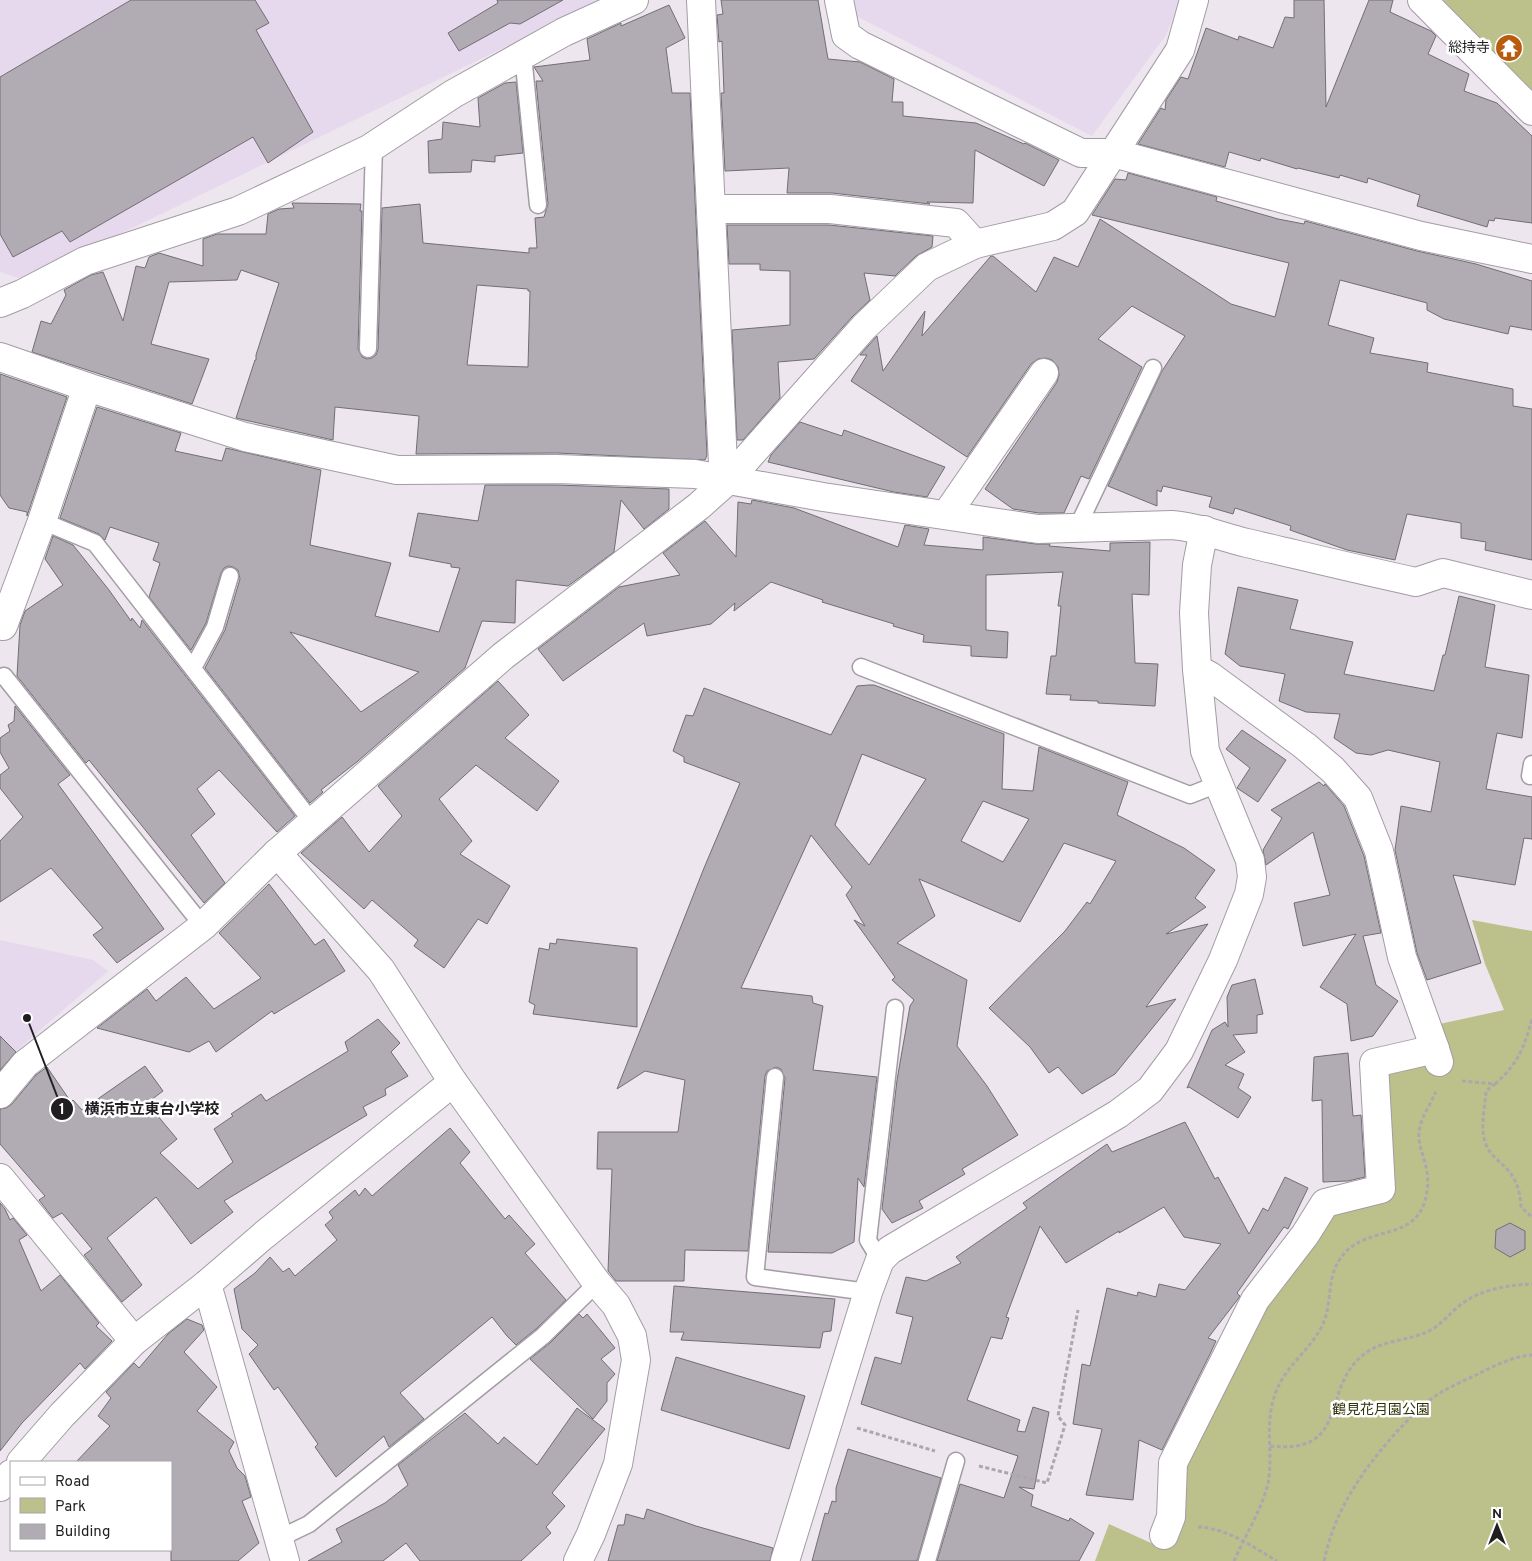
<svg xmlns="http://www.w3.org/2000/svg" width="1532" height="1561" viewBox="0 0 1532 1561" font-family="Overpass,'Noto Sans JP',sans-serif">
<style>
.education{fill:#e6d9ed}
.green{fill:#bcc08b}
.building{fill:#b1abb4;stroke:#736d75;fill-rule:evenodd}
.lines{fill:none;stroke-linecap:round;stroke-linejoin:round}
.lane-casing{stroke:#a39ca4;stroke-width:19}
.street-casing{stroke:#a39ca4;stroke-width:30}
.secondary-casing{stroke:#a39ca4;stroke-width:30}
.path{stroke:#aca7ad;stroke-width:3;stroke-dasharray:4 2.5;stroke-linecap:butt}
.lane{stroke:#fff;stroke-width:16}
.street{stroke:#fff;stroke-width:28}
.secondary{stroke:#fff;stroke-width:28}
.labels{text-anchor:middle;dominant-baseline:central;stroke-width:5;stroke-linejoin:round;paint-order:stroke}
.poi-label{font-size:14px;fill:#201e21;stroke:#fff;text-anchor:end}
.park-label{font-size:14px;fill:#2f3109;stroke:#fff}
.leader{fill:none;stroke:#201e21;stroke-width:2}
.callout-dot{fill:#201e21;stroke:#fff;stroke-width:2}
.mark-label{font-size:15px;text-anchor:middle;font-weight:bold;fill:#fff}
.callout-label{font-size:15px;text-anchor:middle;font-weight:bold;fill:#201e21;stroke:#fff;stroke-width:5;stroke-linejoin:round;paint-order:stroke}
</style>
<rect width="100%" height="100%" fill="#ede6ee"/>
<!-- education -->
<g class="education">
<path d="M0,0h602l-577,280 -25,-8z"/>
<path d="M850,0h330l-14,35 -74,101 -236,-120z"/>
<path d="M0,940l93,20 15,11 -108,94z"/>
</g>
<!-- green -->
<g class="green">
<path d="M1443,0h89v92z"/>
<path d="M1472,920l60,11v630h-437l14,-37 53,24 20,-85 84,-158 66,-89 61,-18 -8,-123 63,-15 -13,-35 69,-15 -19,-46z"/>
</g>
<!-- building -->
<g class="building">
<path d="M131,0h124l14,23 -13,7 57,102 -45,31 -15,-26 -183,105 -8,-11 -49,26 -13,-23v-157z"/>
<path d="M497,0h66l-43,24 -10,-1 -51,28 -11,-18 50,-30z"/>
<path d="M721,0h97l10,59 32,3 34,17 -2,23h11v14l73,7 48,21 1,-1 34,17 -15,26 -69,-36 -2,53 -46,-1 3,2 -98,-11h-45l2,-25 -64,3 -4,-78h3l-2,-52 -3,1 -2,-27 6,-1z"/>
<path d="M1294,0h30l2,107 43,-107h24l-3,12 41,19 5,5 -8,18 41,20 -5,17 33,12 35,33v87l-37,-5 -1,3 -5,-1 -2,7 -70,-21 3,-11 -52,-17 -1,5 -27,-8 -1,3 -41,-10 -1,1 -36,-11 -1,3 -31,-9 -4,15 -87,-23 23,-36 4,2 1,-10 15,-23 7,2 18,-51 32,12 1,-4 34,12 12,-31 9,1z"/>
<path d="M669,5l16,33 -19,10 6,45h18l17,362 -2,5 -148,-7 -141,1 3,-38 -84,-9 -2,33 -97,-22 19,-58h1v-5l23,-72 -38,-13 -4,10 -68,2 -18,62 58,15 -17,45 -160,-52 9,-31 10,3 15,-29 -2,-5 27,-15 12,-3 20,49 13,-55 9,2 4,-11 10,-4 44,13v-27l14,-5h49l2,-20 11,-5 15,-1 -2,-5 69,1 -1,7h2l-4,138 4,8 5,2 5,-1 4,-3 2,-6 4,-141 38,-4 3,39 106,10v-5h8l-2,-30 9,-1 4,-13 -12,-123h7l-9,-14 56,-7 -3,-21 34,-16v3zM477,285l51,4v2h2l-2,76 -61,-2z"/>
<path d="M516,82l7,71 -28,3v6l-23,-2 -1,12 -42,1 -1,-32 14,-2 1,-17 37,5 -2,-29 27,-15z"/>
<path d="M1128,173l89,24 -1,4 62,18 26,5 1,-3 112,30 59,13 56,17v49l-22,-4 -2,8 -64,-15 -17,-9v-7l-87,-23 -12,45 46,13 -4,15 58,10 -1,9 86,17v17l19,3v151l-47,-10 1,-8 -25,-4v-15l-54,-9 -12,46 -48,-10 -57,-20 1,-4 -56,-18 -2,6 -24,-7 3,-10 -49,-11 -2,6 -4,-2v16l-49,-20 54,-115 23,-35 -53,-30 -34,33 44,28 -53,112 -8,-3 -17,37h-25l-26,-4 -28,-20 72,-107 2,-7 -1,-8 -6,-7 -6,-2 -8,1 -7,5 -64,93 -116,-76 16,-26h-7l17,-19 6,35 42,-60 -3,25 69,-80h2l43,36 18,-35 24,10 22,-48 131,85 44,13 14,-54 -197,-48 23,-36 11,1z"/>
<path d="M727,225h102l104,11 -1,11 -16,9 -21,20 -31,-3 6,27 -18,17 -38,42 -36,3 2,36 -37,42h-6l-5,-110 58,-5v-54l-30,-1v-6h-31z"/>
<path d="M0,374l67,23 -40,119v-4l-18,-4 -9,-13z"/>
<path d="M97,407l84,26 -6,18 47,10 4,-13 95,22 -11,75 81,18 -16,53 64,16 21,-64 -9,-1v-3l-42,-8 9,-43 60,8 7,-36h72l112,4v20l-25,20 -23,-29 -7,52 -46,34 -52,-6 -1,43 -33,-2 -17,47 -107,93 -37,29 2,2 -13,11 -105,-135 20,-38 15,-51 -2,-9 -5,-3 -5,-1 -4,2 -3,5 -15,50 -15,27 -42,-53 11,-34 -7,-3 6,-17 -49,-16 -5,13 -6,-6 -39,-16zM290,632l129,40 -58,40z"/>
<path d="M800,422l42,14 2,-6 101,37 -18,30 -33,-5 -126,-30 3,-7z"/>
<path d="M752,500l42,8 104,39 7,-22 24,4 -5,16 59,5v-13l53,7h14l-1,2 61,5v-8l40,-1 -1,53 -17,-1 3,69 23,1 -3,42 -57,-3v-2l-28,-1 1,-5 -25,-1 5,-38h5l5,-50h-3l5,-34 -77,3v55l22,2 -1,26 -36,-2v-10l-48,-4 1,-7 -31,-9 1,-2 -72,-22 1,-2 -52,-18 -37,29 1,-8 -24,21 -64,12 -3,-13 -81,58 -25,-32 81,-62 61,-12 -17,-22 42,-32 31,36 2,-55 13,2z"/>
<path d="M53,536l20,9 36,45 22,31 1,-3 8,10 2,-8 153,196 -18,16 -58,-62 -22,19 18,25 -24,21 34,48 -21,20 -115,-143 -3,3 -69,-87 3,-51 5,-14 38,-26 -18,-26z"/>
<path d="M1238,587l60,13 -8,29 63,13 -9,32 90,17 9,-36h2l14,-59 36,9 -10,62 44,8 -7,63 -25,-5 -11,56 46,8v42l-8,-1 -9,47 -62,-10 28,88 -54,17 -10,-27 -22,-103 6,-44 30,6 9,-50 -52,-12 -17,5 -15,-2 -22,-15 6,-24 -34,-2 -27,-11 6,-27 -45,-8 -15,-12z"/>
<path d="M498,681l31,34 -24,23 54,43 -22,30 -61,-46 -37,34 33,42 -12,13 50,32 -23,38 -9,-5 -34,49 -30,-22 4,-6 -46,-40 -8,9 -63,-56 41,-36 27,35 33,-36 -24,-30z"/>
<path d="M869,685h5l130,49 -2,55 31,2 6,-44 89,35 -11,33 67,33 31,22 -20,28 11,9 -40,27 42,-10 -62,83 30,-8 -61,75 -33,20 -24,-27 -9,6 -19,-26 -41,-39 76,-77 22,-29 3,2 26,-43 -52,-18 -44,79 -101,-43 16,37 -38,27 70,37 -10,66 30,40 31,49 -56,34 3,5 -46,27 4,7 -31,15 -10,-14 15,-129 13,-74 4,-6 -22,-20 3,-3 -41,-57 11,6 -19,-31 6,-8 -41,-52 -70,153 71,8 1,7 10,3 -10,64 64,7 -13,110 -6,-9 -4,64 -22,11 -64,-1 17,-174 -4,-9 -5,-2 -9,4 -2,5 -17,175 -63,-1 -1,31h-68l-8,-10 4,-102h-15l1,-37h80l7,-52 -40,-9 -28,18 87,-221 36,-85 -56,-21v-5l-11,-6 13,-36 7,1 11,-28 127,47 26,-49zM862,754l64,25 -57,86 -34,-40zM983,801l46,18 -26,43 -42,-21z"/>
<path d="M15,706l55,69 -12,9 106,145 -47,34 -24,-28 10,-7 -52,-60 -51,34v-61l23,-24 -23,-29v-13l9,-7 -9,-16v-14l10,-7 -2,-6 6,-4z"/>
<path d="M1242,730l44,30 -28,42 -21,-14 13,-20 -24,-19z"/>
<path d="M1319,782l5,4 1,-2 19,22 20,50 17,77 -18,3 13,49 22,16 -25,35 -22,5 -4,-37 -27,-17 36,-53 -53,12 -9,-43 36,-8 -17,-63 -47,33 -3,-15 19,-32 -11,-8z"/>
<path d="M269,884l46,61 9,-6 21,32 -71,43 -2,-3 -56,41 -7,-11 -20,11 -92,-24 50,-39 9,12 30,-24 28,32 47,-31 -42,-45z"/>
<path d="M557,939l80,9v79l-104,-13 2,-9 -6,-3 10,-54 10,2 1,-7 6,1z"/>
<path d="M1255,979l8,35 -6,1v18l-24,2 12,17 -20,13 19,9 -6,14 13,9 -13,21 -49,-31 -2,1 25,-58 13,-8 3,5 -1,-30 5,-12z"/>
<path d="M378,1019l22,24 -9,9 17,24 -23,13 1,6 -23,12 4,8 -143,86 9,11 -42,32 -35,-47 -49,41 35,47 -20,17 -38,-47 8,-6 -30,-36 -9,5 -14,-18 6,-4 -45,-52v-35l6,-1 6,-4 24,-29 11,-8 24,35 2,-2 9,10 63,-44 18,25 -16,12 30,36 -17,14 38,36 35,-27 -19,-33 19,-13 -2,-2 30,-20 5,7 82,-50 -3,-9z"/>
<path d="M0,1036l16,16 -16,18z"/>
<path d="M1348,1053l5,63 8,-1 4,62 -17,4 -25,1 -1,-82 -10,1 2,-44z"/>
<path d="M1185,1122l30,57 3,-2 31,57 14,-26 5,3 17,-34 23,11 -20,41 -4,-2 -47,66 3,3 -2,3 -30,39 8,3 -6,13 -48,96 -23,-10 -6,60 -47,-5 16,-66 -29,-5 9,-60 8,2 17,-78 30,8 1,-4 18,5 3,-13 26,6 36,-46 -37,-7 -20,-30 -45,26v-2l-53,32 -26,-37 -34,91 3,1 -7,21 -11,-2 -24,63 53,20 -3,11 8,1 8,-25 16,5 -15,77 -15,-2 14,8 -2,11 38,15 1,-3 24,15 -15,28h-142l23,-77 44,14 14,-42 -157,-52 14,-47 26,7 12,-47 -17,-4 10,-36 20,4 35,-18 -5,-6 71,-49 -4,-5 84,-59 5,8z"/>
<path d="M450,1128l20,24 -10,11 45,56 4,-4 26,29 -10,9 41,47 -30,29 -20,16 -9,-9 -15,-19 -92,76 24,26 -35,28 -5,-11 -48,41 -21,-30 3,-3 -40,-57 -4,3 -25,-36 9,-9 -16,-16 -8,-40 21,-16 15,-16 13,15 6,-4 6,8 42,-36 -12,-15 8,-7 -4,-6 26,-22 4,6 6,-8 7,8z"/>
<path d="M0,1203l5,6 5,11 3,-2 14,17 -8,5 22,51 19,-16 39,48 -3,3 16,15 -27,28 -5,-6 -58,60 -22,28z"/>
<path d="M1510,1223l15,8v18l-15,8 -15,-9 1,-18z"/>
<path d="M674,1286l161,13 -4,32 -8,1 -3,16 -139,-8 3,-8h-14z"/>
<path d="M579,1314l4,4 4,-4 28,34 -14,11 14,15 -8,9v18l-14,18 -63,-60 20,-16z"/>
<path d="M187,1319l15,6 2,5 -20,22 33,35 -20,24 37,31 -5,9 8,17 8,8 6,21 -9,4 17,42 -21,18h-67v-99h-95l34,-36 -12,-10 13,-18 -5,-6 28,-29 5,5 29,-34z"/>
<path d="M676,1357l129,39 -16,53 -128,-39z"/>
<path d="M577,1408l28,21 -53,64 13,13 -19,21 5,6 -30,28h-101l-14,-18 -23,18h-75l34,-19 -6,-13 49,-26 23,-18 -10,-20 67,-52 33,31 6,-7 33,28z"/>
<path d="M848,1449l93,29 -24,83h-105l13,-48 3,1 4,-13 4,1v-14z"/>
<path d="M647,1509l49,17 77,22 -3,13h-162l10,-36h6l2,-11 18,5z"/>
</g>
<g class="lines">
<!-- lane casing -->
<g class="lane-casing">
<g id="lane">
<path d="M523,55l15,150"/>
<path d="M368,349l6,-203"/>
<path d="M42,521l53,22 218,280"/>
<path d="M1077,528l76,-160"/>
<path d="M861,667l329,128 28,-11"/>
<path d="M193,668l22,-41 15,-51"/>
<path d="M4,676l199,250"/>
<path d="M1530,776l2,-12"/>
<path d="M775,1077l-20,200 113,15"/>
<path d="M880,1260l-12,-20 27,-232"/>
<path d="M280,1538l29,-14 234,-188 54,-53"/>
<path d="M927,1561l29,-100"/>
</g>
</g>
<!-- street casing -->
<g class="street-casing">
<g id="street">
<path d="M701,0l22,464 4,17"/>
<path d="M839,0l7,35 14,10 221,108h32l308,83 111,23"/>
<path d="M1422,0l110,111"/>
<path d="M711,209h119l126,14 19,21"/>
<path d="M0,303l22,-9 63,-33 153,-50 131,-62 84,-55 111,-62 70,-32"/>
<path d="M0,357l87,30 158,50 152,33 160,-1 138,5 128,23 215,32 134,-4c27,2 49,12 75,18 56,13 113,27 169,39l27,-9 89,22"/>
<path d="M946,515l98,-142"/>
<path d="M3,626l39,-105 45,-134"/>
<path d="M1197,669l13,7 95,70 28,24 25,28 21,53 23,106 33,92"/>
<path d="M277,853l104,117 72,112 144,201 19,22 16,31 4,24 -18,104 -27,70 -13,27"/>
<path d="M0,1094l25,-30 178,-138 74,-73 226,-197 196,-150 28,-25 137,-154 63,-60 48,-23 78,-18 22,-14 105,-162 14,-50"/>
<path d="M0,1178l134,163"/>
<path d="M207,1284l78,277"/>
<path d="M21,1462l41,-47 72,-74 73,-57 57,-49 189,-153"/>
<path d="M0,1487l11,-13"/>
<path d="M1164,1535l7,-18 2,-54 82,-163 50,-65 20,-32 56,-14 -7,-126 61,-14 4,13"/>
</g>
</g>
<!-- secondary casing -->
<g class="secondary-casing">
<path id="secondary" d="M785,1561l83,-269 12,-32 10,-10 228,-136 32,-24 29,-39 44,-91 26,-66 3,-17 -2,-17 -45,-109 -8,-82 -3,-56 3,-48 7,-35"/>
</g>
<!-- path -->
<g class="path">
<path d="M1462,1081l33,3 -9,7c-1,17 -7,40 1,56 4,8 12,14 18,20 12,12 15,24 16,40l11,10"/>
<path d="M1495,1084c23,-20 30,-38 37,-66"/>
<path d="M857,1428l78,23"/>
<path d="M1270,1446c81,9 50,-57 93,-91 18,-15 44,-14 64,-23 15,-7 23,-20 36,-29 19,-14 46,-18 69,-19"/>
<path d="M979,1466l68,17 18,-58 -7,-9 20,-106"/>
<path d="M1198,1527c29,1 55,20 79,34"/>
<path d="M1234,1561c10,-23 33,-61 35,-84 3,-25 -3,-51 4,-76 8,-33 35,-47 49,-75 10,-20 5,-43 15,-62 21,-41 72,-20 87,-60 4,-12 5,-25 2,-37 -2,-11 -8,-22 -7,-34 1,-14 11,-28 17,-41"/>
<path d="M1324,1561c11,-51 36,-87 69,-125 13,-14 26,-29 41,-39 14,-10 30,-16 44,-23 16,-8 36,-18 54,-19"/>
</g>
<!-- lane -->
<use href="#lane" class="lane"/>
<!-- street -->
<use href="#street" class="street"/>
<!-- secondary -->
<use href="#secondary" class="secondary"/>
</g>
<!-- icons -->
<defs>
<g id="temple-disc" transform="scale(1.4375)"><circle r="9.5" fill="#b95b0d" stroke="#fff"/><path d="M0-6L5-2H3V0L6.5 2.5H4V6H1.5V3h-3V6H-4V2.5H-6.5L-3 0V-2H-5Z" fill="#fff"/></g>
</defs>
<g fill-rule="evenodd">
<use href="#temple-disc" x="1509" y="48"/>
</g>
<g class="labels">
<!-- poi labels -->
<g class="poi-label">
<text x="1490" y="48">総持寺</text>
</g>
<!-- park labels -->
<g class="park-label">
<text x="1381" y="1410">鶴見花月園公園</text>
</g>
</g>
<!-- callouts -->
<path class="leader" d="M27 1018L62 1109"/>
<g class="callout-dot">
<circle cx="27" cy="1018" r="5"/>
<circle cx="62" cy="1109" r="12"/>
</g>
<g class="mark-label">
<text x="62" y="1114">1</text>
</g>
<g class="callout-label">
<text x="152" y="1114">横浜市立東台小学校</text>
</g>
<!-- legend -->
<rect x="10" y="1461" width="162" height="90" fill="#ffffff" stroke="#a6a5a6"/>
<rect x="20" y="1477" width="25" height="8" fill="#ffffff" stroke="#a6a5a6"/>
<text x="55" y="1486" font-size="15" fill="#201e21">Road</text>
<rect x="20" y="1498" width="25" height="15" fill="#bcc08b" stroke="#a6a5a6"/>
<text x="55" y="1511" font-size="15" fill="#201e21">Park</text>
<rect x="20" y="1524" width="25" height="15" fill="#b1abb4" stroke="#a6a5a6"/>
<text x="55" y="1536" font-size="15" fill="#201e21">Building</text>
<!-- north arrow -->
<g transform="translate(1497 1526)" stroke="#ffffff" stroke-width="4" paint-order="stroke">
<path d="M0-4L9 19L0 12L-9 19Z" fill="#201e21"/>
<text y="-8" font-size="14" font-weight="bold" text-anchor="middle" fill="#201e21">N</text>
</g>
</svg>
